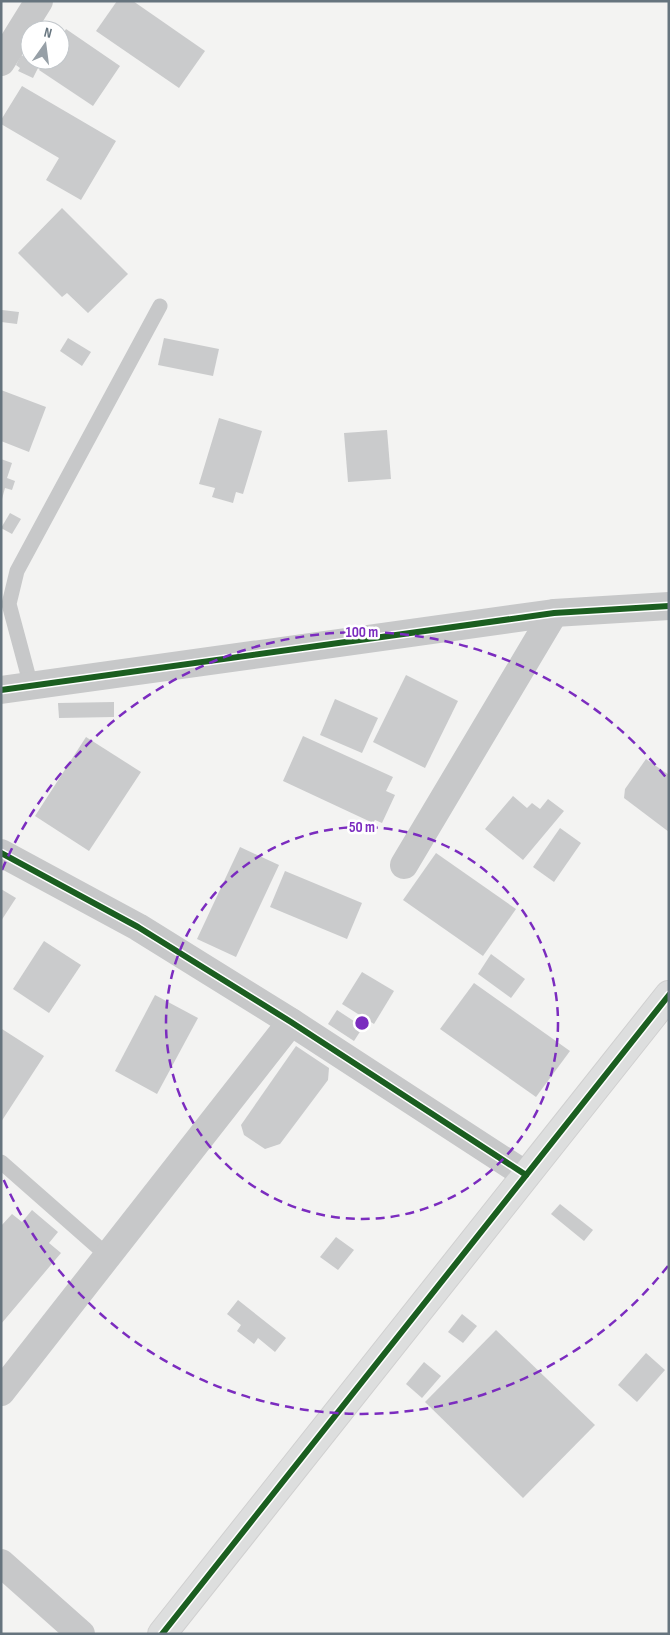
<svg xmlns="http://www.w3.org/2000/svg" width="670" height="1635" viewBox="0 0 670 1635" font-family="'Sofia Sans Condensed',sans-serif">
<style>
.building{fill:#cacbcc}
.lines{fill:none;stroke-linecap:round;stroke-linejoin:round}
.secondary-casing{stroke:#d0d0d0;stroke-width:30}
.lane{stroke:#c7c8c9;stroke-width:15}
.street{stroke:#c7c8c9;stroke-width:28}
.secondary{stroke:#dddede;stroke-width:28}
.cycleway-casing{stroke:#fff;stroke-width:9}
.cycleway{stroke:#1b5e20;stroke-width:6}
.ring{fill:none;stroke:#7b2cbf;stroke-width:2.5;stroke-dasharray:9 6}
.centre{fill:#7b2cbf;stroke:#fff;stroke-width:2.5}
.ring-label{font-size:15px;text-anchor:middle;font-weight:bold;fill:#7b2cbf;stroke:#fff;stroke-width:5;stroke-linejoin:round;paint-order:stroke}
</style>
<rect width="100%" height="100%" fill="#f3f3f2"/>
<!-- building -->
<g class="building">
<path d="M117,1h16l72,50 -26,37 -83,-57z"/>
<path d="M66,29l54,37 -27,40 -54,-36 7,-10h14v-21z"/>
<path d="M21,55l19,9 -7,14 -15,-7 2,-3 -4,-3z"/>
<path d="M22,86l94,55 -35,59 -35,-20 13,-22 -58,-34v-4z"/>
<path d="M62,208l66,66 -40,39 -21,-20 -5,4 -44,-44z"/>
<path d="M2,310l17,2 -2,12 -16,-2z"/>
<path d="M68,338l23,14 -9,14 -22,-15z"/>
<path d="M164,338l55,11 -6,27 -55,-11z"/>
<path d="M1,390l45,17 -17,45 -28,-11z"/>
<path d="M219,418l43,13 -19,63 -7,-2 -3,11 -21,-6 3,-9 -16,-4z"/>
<path d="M387,430l4,49 -43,3 -4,-49z"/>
<path d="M1,459l11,4 -5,15 8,3 -3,9 -7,-2 -3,11z"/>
<path d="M10,513l11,6 -9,15 -11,-6z"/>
<path d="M406,675l52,26 -33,67 -52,-26z"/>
<path d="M335,699l43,19 -16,35 -42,-18z"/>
<path d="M114,702v15l-55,1 -1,-15z"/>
<path d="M303,736l90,41 -7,14 9,4 -13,28 -7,-3 -2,3 -90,-42z"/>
<path d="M86,737l55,35 -52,79 -54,-35z"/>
<path d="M646,759l23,16v57l-45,-34 1,-9z"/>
<path d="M513,796l14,12 5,-5 8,6 8,-10 16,12 -41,49 -38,-31z"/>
<path d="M560,828l21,15 -27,39 -21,-15z"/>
<path d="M240,847l39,18 -43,92 -39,-18z"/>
<path d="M436,853l80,56 -33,47 -80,-56z"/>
<path d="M285,871l77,32 -15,36 -77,-32z"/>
<path d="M1,889l15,9 -15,23z"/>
<path d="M44,941l37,24 -32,48 -36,-24z"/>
<path d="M491,954l34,25 -14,19 -33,-24z"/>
<path d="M362,972l32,19 -20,33 -32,-20z"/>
<path d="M474,983l96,68 -34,46 -96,-68z"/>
<path d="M155,995l43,23 -41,76 -42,-23z"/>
<path d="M337,1010l26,17 -9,14 -26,-17z"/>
<path d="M2,1029l42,27 -43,66v-91z"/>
<path d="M296,1046l33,22 -1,12 -48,64 -15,5 -21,-14 -3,-10z"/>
<path d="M560,1204l33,26 -9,11 -33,-27z"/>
<path d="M32,1210l26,22 -9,11 12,10 -60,71v-98l11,-12 10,8z"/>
<path d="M336,1237l18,13 -16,20 -18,-13z"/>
<path d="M238,1300l48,38 -11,14 -17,-14 -4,6 -17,-13 4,-6 -14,-11z"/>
<path d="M462,1314l15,12 -14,17 -15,-11z"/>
<path d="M496,1330l99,95 -72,73 -98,-96z"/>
<path d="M646,1353l19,17 -28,32 -19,-17z"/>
<path d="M424,1362l17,14 -19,22 -16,-14z"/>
</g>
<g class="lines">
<!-- secondary casing -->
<g class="secondary-casing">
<path id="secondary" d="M162,1634l507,-639"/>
</g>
<!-- lane -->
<g class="lane">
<path d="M31,686l-22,-82 8,-33 143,-265"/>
<path d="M1,1162l107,94"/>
</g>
<!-- street -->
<g class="street">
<path d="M1,62l38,-61"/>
<path d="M1,690l553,-77 115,-7"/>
<path d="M1,853l137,74 153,95 235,153"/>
<path d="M404,865l150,-252"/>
<path d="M1,1392l290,-370"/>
<path d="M1,1563l80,71"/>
</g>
<!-- secondary -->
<use href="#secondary" class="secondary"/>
<!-- cycleway casing -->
<g class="cycleway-casing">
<g id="cycleway">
<path d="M1,690l553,-77 115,-7"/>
<path d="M1,853l137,74 153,95 235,153"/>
<path d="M162,1634l507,-639"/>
</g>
</g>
<!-- cycleway -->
<use href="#cycleway" class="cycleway"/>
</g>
<!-- distance rings -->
<g class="ring">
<circle cx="362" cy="1023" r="196"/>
<path d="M668 1266A391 391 0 0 1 2 1176M2 870A391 391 0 0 1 668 780"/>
</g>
<circle cx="362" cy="1023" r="8" class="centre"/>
<g class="ring-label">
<text x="362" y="637">100 m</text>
<text x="362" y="832">50 m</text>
</g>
<!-- border -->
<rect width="670" height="1635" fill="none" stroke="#66747e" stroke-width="5"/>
<!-- north arrow -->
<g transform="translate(45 45) rotate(14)"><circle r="24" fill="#ffffff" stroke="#c2c7cb"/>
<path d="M0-4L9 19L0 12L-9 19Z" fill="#97a0a7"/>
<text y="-8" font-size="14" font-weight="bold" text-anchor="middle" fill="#66747e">N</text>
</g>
</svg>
